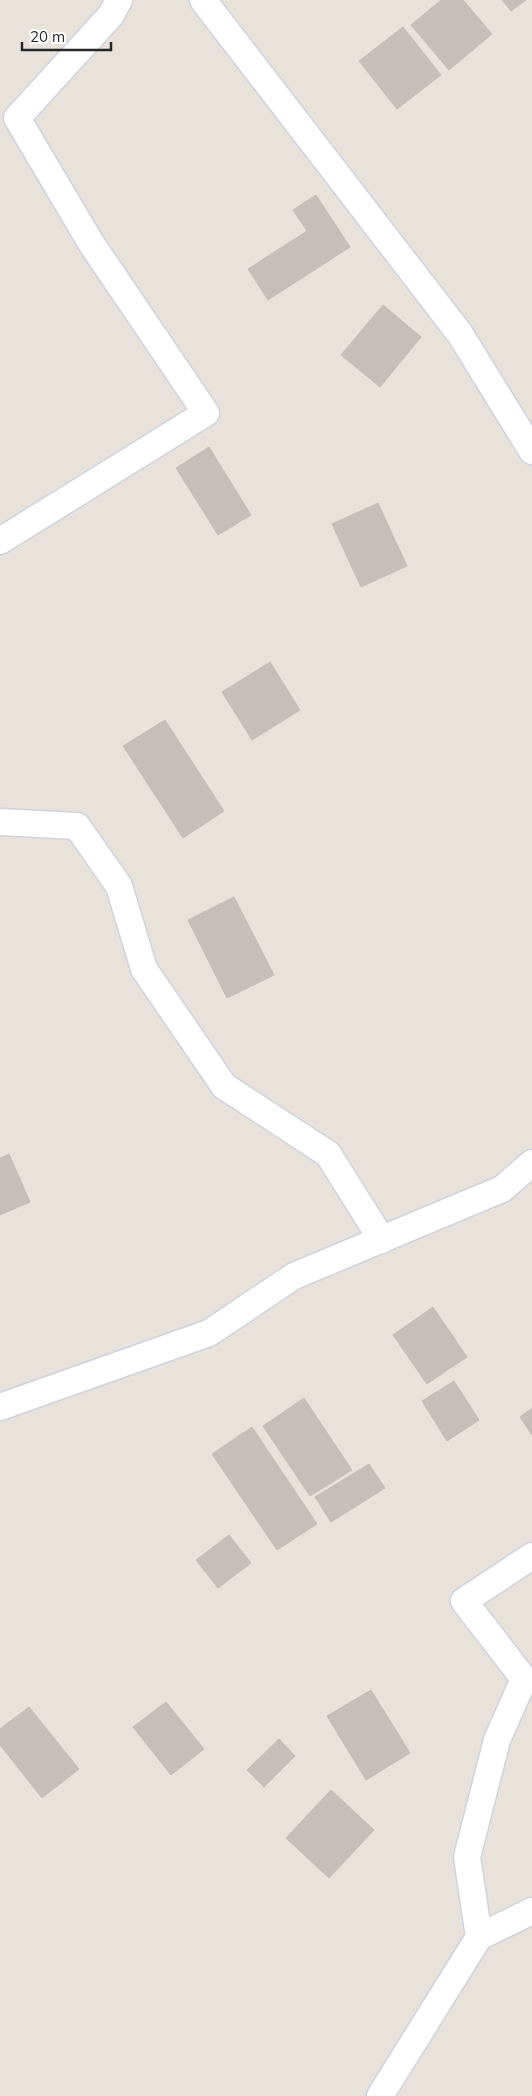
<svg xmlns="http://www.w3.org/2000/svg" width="532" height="2096" viewBox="0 0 532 2096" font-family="Mulish,sans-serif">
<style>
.building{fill:#c4c0b9;stroke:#c3beb5}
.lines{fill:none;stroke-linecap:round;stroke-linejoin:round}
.street-casing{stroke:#d0d3df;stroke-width:29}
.street{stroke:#fff;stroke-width:26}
</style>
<rect width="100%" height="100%" fill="#e8e2da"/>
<!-- building -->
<g class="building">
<path d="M441,0h22l29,34 -43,36 -38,-45z"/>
<path d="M502,0h24l-15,11z"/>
<path d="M403,27l38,48 -44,34 -38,-48z"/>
<path d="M316,195l34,52 -82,53 -20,-31 59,-38 -14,-21z"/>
<path d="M383,305l38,32 -41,50 -39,-32z"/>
<path d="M209,447l42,68 -33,20 -42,-67z"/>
<path d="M378,503l29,63 -46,21 -29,-63z"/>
<path d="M270,662l30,48 -48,30 -30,-48z"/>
<path d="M165,720l59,91 -41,27 -60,-92z"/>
<path d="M234,897l40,78 -47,23 -39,-78z"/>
<path d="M9,1154l21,48 -30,13v-57z"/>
<path d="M433,1307l34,50 -40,27 -34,-49z"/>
<path d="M454,1381l25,39 -32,21 -25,-40z"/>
<path d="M304,1398l48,72 -42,26 -47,-70z"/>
<path d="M532,1408v27l-12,-18z"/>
<path d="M252,1427l65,97 -40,26 -65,-96z"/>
<path d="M369,1464l16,24 -54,34 -16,-25z"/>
<path d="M229,1535l22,28 -33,25 -22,-28z"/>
<path d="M371,1690l39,63 -44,27 -39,-64z"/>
<path d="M166,1702l38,47 -33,26 -38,-48z"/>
<path d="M29,1707l50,62 -37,29 -42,-53v-16z"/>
<path d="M279,1739l16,17 -31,31 -17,-17z"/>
<path d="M331,1790l43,40 -45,48 -43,-40z"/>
</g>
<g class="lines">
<!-- street casing -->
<g class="street-casing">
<g id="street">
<path d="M203,0l257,334 72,117"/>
<path d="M0,541l206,-128 -115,-170 -74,-125 94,-103 8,-15"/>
<path d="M0,822l77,4 42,60 25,83 80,117 104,68 54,86"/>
<path d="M0,1407l209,-74 85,-57 208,-87 30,-26"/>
<path d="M479,1937l53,-26"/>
<path d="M380,2096l99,-159 -12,-80 30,-117 27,-61 -60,-78 68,-45"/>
</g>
</g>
<!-- street -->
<use href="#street" class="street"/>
</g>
<!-- scale -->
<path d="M22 42v8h89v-8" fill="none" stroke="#272727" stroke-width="2.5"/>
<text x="30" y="42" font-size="15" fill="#272727" stroke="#ffffff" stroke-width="4" paint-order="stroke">20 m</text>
</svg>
